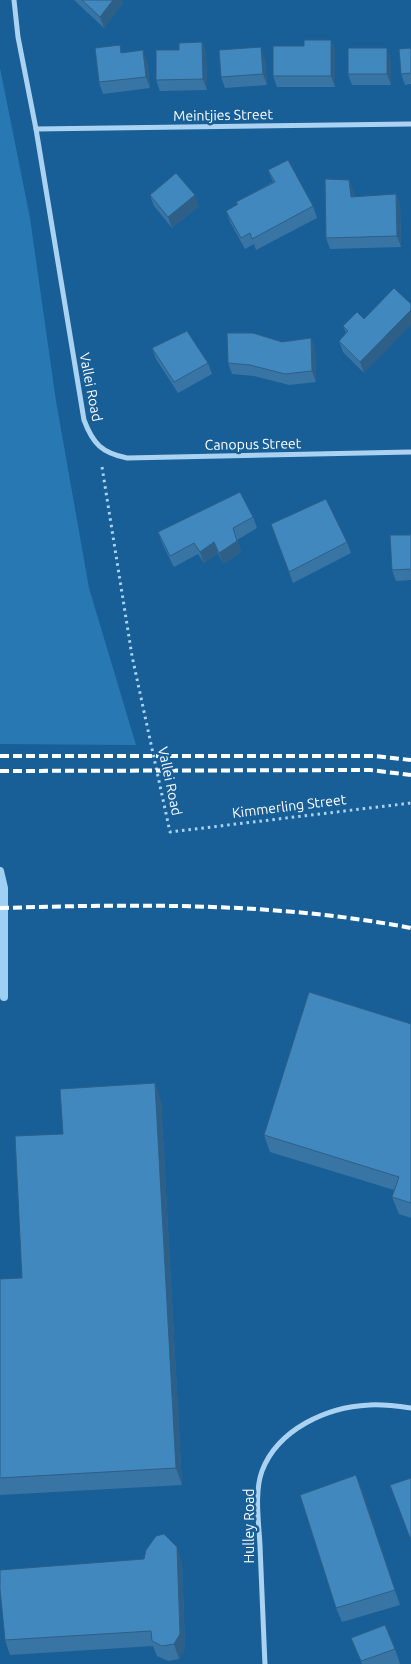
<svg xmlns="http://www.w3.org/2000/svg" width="411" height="1664" viewBox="0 0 411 1664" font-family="Ubuntu,sans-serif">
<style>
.green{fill:#2878b4}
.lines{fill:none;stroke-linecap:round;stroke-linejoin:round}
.stream{stroke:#9ed0f3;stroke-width:8}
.path{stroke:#abd3f1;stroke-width:3;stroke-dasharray:2.5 4;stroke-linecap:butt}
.street{stroke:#abd3f1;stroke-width:5}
.rail{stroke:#fff;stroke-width:4;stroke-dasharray:9 4;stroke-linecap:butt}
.wall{fill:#3875a4}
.shaded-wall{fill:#2e5f86}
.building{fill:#4188bf;stroke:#2e5f86}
.labels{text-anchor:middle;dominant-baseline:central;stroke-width:5;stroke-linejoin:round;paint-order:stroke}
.street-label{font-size:14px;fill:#fff;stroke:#185f97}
</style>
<rect width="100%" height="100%" fill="#185f97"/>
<!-- green -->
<path class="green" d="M0,68l30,150 26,183 33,187 47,157 -136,-1z"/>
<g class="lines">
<!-- stream -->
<path class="stream" d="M0,871l4,17v109"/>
<!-- path -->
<path class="path" d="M102,467l30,189 38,176 241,-29"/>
<!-- street -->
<g class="street">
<path d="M14,0l4,37 18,92 48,291c9,24 18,33 43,38l284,-6"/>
<path d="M36,129l375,-5"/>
<path d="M265,1664c-2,-39 -3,-78 -5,-118 -1,-23 -6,-53 2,-75 16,-42 65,-64 107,-66 14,-1 28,1 42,3"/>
</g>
<!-- rail -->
<g class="rail">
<path d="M0,756h374l37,4"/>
<path d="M0,771l370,-1 41,5"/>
<path d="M0,908c137,-4 276,-6 411,20"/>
</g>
</g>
<!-- wall -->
<g class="wall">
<path d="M74,0h48l1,3 -19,25z"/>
<path d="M331,40l4,11v36h-58l-4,-11 31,-30z"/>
<path d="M202,42l4,12 1,36 -47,1 -4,-11 23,-30z"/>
<path d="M411,48v36l-6,1 -4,-11z"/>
<path d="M123,53l24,8 3,27 -47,6 -4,-12z"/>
<path d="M265,58l2,27 -42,3 -4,-11z"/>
<path d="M391,59v26h-39l-4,-11z"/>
<path d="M268,170l45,36 4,12 -61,32 -2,-6 -9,5 -15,-27 -4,-11 11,-6 -1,-3 37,-20z"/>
<path d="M349,180l4,11 1,6 42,-3 4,11 1,42 -71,2 -4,-11z"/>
<path d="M150,195l49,11 -27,22 -18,-22z"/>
<path d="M357,312l7,61 -21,-21 -4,-11 7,-8 -3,-7z"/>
<path d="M311,338l4,11 1,33 -27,3 -35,-9 -22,-2 -4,-11 54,-21z"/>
<path d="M152,348l56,15 4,11 -34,19 -22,-34z"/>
<path d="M253,517l4,11 -20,12 4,12 -18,12 -5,-11 -14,10 -6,-9 -24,13 -12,-24 -4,-11z"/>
<path d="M271,524l76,18 4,11 -58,30z"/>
<path d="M411,535v45l-15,1 -4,-11z"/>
<path d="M411,1024v194l-12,-4 -7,-17 2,-7 -124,-38 -6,-17z"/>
<path d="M161,1100l21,385 -182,10v-216l22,-1z"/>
<path d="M356,1475l44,130 -58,17 -6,-14z"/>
<path d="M182,1562l3,86 -6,11 -11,2 -11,-5 -4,-10 -143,9 -5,-15z"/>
<path d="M351,1638l44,11 5,15h-38z"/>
</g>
<!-- shaded-wall -->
<g class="shaded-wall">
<path d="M113,0h9l1,3 -19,25 -4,-11z"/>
<path d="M331,40l4,11v36l-4,-11z"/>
<path d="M202,42l4,12 1,36 -4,-11z"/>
<path d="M261,47l4,11 2,27 -4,-11z"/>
<path d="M387,48l4,11v26l-4,-11z"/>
<path d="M143,50l4,11 3,27 -4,-11z"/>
<path d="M349,180l4,11 2,17 -4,-11z"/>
<path d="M396,194l4,11 1,42 -4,-11z"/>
<path d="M195,195l4,11 -27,22 -4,-11z"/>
<path d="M411,310v15l-47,48 -4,-11z"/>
<path d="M311,338l4,11 1,33 -4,-11z"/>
<path d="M237,541l4,11 -18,12 -4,-11z"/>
<path d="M214,542l4,11 -14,10 -4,-11z"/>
<path d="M155,1083l6,17 21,385 -6,-17z"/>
<path d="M356,1475l6,14 38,116 -5,-15z"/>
<path d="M177,1547l5,15 3,86 -6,11 -5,-15z"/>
</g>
<!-- building -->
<g class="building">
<path d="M82,0h31l-13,17z"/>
<path d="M304,40h27v36h-58v-30h31z"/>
<path d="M202,42l1,37 -47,1v-30h23v-7z"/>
<path d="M120,45l1,8 22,-3 3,27 -47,5 -4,-34z"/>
<path d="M261,47l2,27 -42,3 -2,-27z"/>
<rect x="348" y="48" width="39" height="26"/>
<path d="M411,48v25l-10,1 -2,-25z"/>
<path d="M288,160l25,46 -61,33 -2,-6 -9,5 -15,-27 12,-7 -2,-2 39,-20 -7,-12z"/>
<path d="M176,173l19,22 -27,22 -18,-22z"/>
<path d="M325,179l24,1 2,17 45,-3 1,42 -71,2z"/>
<path d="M394,288l17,16v6l-51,52 -21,-21 9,-10 -5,-5 14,-14 7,7z"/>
<path d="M187,331l21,32 -34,19 -22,-34z"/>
<path d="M227,333h26l29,9 29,-4 1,33 -27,3 -35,-9 -22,-2z"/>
<path d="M240,492l13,25 -20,11 4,13 -18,12 -5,-11 -14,10 -6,-9 -24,13 -12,-24z"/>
<path d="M326,499l21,43 -58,30 -18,-48z"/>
<path d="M390,535h21v34l-19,1z"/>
<path d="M309,992l102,32v179l-19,-6 7,-20 -135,-42z"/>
<path d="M155,1083l21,385 -176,10v-199l22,-1 -7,-142 48,-2 -3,-45z"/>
<path d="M356,1475l39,115 -59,18 -36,-113z"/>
<path d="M411,1478v59l-1,1 -20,-53z"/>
<path d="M164,1534l13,13 3,87 -6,10 -12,2 -10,-5 -1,-10 -146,9 -5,-51v-19l144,-11 2,-9 10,-14z"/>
<path d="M385,1625l10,24 -34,12 -10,-23z"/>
</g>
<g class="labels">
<!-- street labels -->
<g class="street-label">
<text transform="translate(223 115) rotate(-1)">Meintjies Street</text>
<text transform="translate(91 387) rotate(79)">Vallei Road</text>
<text transform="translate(253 444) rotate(-1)">Canopus Street</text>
<text transform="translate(170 781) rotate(78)">Vallei Road</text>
<text transform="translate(289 806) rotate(-7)">Kimmerling Street</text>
<text transform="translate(249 1526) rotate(-90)">Hulley Road</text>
</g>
</g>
</svg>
